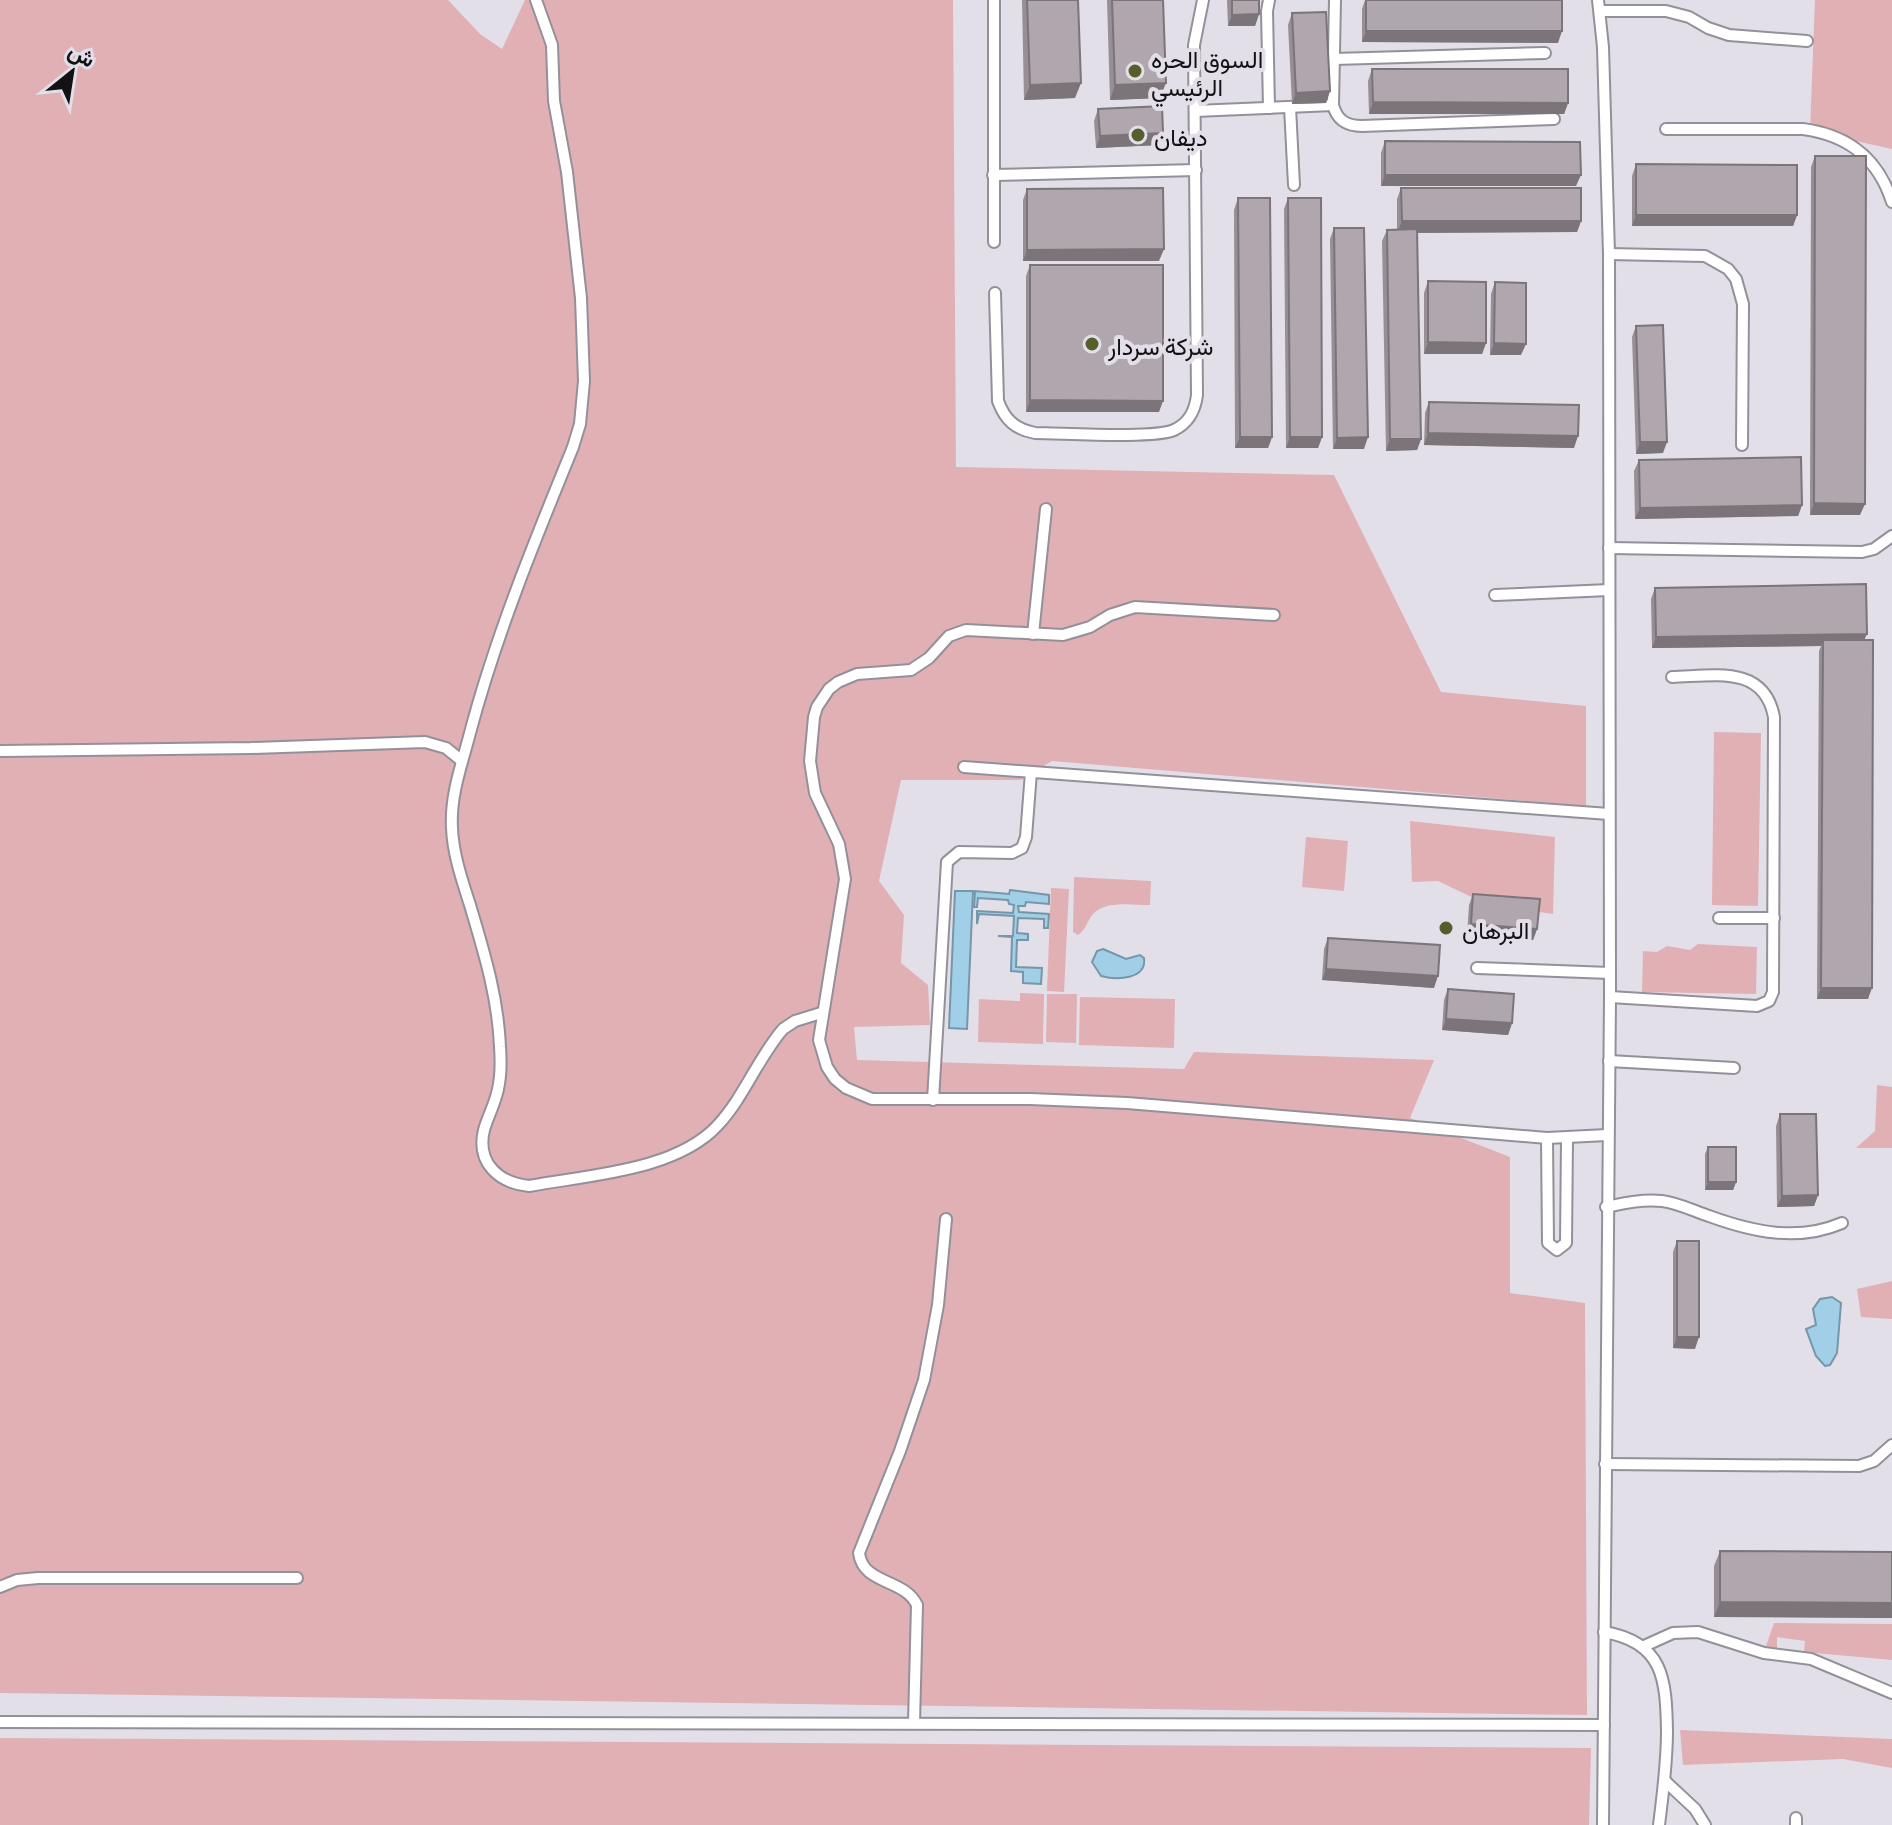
<svg xmlns="http://www.w3.org/2000/svg" width="1892" height="1825" viewBox="0 0 1892 1825" font-family="Literata,Vazirmatn,serif">
<style>
.green{fill:#e1b0b5}
.water{fill:#a1cfe8;stroke:#7696a9;stroke-width:2}
.lines{fill:none;stroke-linecap:round;stroke-linejoin:round}
.lane-casing{stroke:#94909a;stroke-width:14}
.lane{stroke:#fff;stroke-width:10}
.wall{fill:#978f95}
.shaded-wall{fill:#7b7479}
.building{fill:#b0a6ad;stroke:#7b7479;stroke-width:2}
.poi-dot{fill:#565e2d;stroke:#e2dfe9;stroke-width:3}
.labels{text-anchor:middle;dominant-baseline:central;stroke-width:8;stroke-linejoin:round;paint-order:stroke}
.poi-label{font-size:24px;fill:#131115;stroke:#e2dfe9;text-anchor:start}
</style>
<rect width="100%" height="100%" fill="#e2dfe9"/>
<!-- green -->
<g class="green">
<path d="M0,0h448l32,34 22,15 23,-49h428l3,467 378,8 107,217 145,14v100l-534,-45 -31,19h-120l-22,101 25,34 -3,48 27,22 2,40 -76,2 3,33 327,9 10,-17 240,8 -24,58 100,39v136l75,10 2,412 -1587,-22z"/>
<path d="M1815,0h77v149l-82,-18z"/>
<path d="M1714,732l47,1 -3,173 -46,-1z"/>
<path d="M1410,821l145,16 -2,77 -67,-10 -48,-23 -26,1z"/>
<path d="M1306,837l42,4 -4,50 -42,-4z"/>
<path d="M1074,877l77,4 -1,24c-17,0 -45,-5 -57,9 -6,7 -7,16 -15,21l-5,-3z"/>
<path d="M1051,888l18,1 -5,103 -17,-1z"/>
<path d="M1698,944l59,3 -1,47 -114,-2 1,-41 14,1 10,-6 23,4z"/>
<path d="M1020,993l24,1 -1,50 -65,-2 1,-43 41,2z"/>
<path d="M1047,994h30l-1,49 -30,-1z"/>
<path d="M1080,997l95,2 -1,49 -95,-3z"/>
<path d="M1877,1085l15,2v61h-36l19,-17z"/>
<path d="M1892,1281v38l-31,-2 -4,-28z"/>
<path d="M1774,1623l118,1v36l-88,-8 1,-11 -28,-4v15l-11,-6z"/>
<path d="M1680,1730l212,9v29l-49,-9 -160,6z"/>
<path d="M0,1738l1591,10 -2,77h-1589z"/>
</g>
<!-- water -->
<g class="water">
<path d="M1010,890l39,5v9l-23,-2 -1,4h-7l1,6 30,2 -1,14h-4v-9l-26,-1 -1,15 11,1v6h-11l-1,27 26,1 -1,16 -18,-1v-11l-12,-1 1,-34 -14,-1h15l1,-20 -35,-2 -2,10v-13l36,2 1,-8 -5,-1 -1,-4 -30,-2 -1,9h-3l1,-16 34,3z"/>
<path d="M955,891h18l-6,138 -18,-1z"/>
<path d="M1103,949l23,10 14,-4 4,3c3,22 -28,22 -43,18l-9,-14 5,-11z"/>
<path d="M1832,1297l9,6 -4,50 -7,12 -5,1 -9,-10 -10,-27 10,-4 -3,-16 7,-10z"/>
</g>
<g class="lines">
<!-- lane casing -->
<g class="lane-casing">
<g id="lane">
<path d="M536,0l16,45 2,56 13,71 14,126 3,83 -4,43 -7,23c-38,93 -77,188 -103,286 -8,31 -20,62 -18,95 1,26 10,52 18,77 14,47 28,92 30,142 1,14 1,29 -2,42 -3,15 -10,27 -14,41 -8,33 15,53 45,56 59,-11 147,-15 189,-61 26,-28 40,-67 65,-96l12,-8 26,-8"/>
<path d="M994,0v242"/>
<path d="M1335,0l-2,105c4,15 13,21 29,21l192,-7"/>
<path d="M1598,0l5,47 6,207 1,743 -7,828"/>
<path d="M1600,11h66l23,6 19,11 21,7 78,6"/>
<path d="M1334,59l211,-6"/>
<path d="M1290,107l4,78"/>
<path d="M1269,108l-2,-97 2,-11"/>
<path d="M1195,111l138,-6"/>
<path d="M1666,129h137c45,6 75,29 89,73"/>
<path d="M993,175l203,-5"/>
<path d="M1609,254l96,2 23,13 8,10 7,25 -1,141"/>
<path d="M995,293l3,108c7,19 17,28 37,32 27,0 119,6 139,-3 15,-7 21,-19 23,-35l-3,-350 9,-45"/>
<path d="M1609,548l253,4 12,-3 18,-13"/>
<path d="M1495,595l114,-5"/>
<path d="M1274,615l-139,-8 -25,8 -20,12 -27,8 -97,-5 -17,6 -20,22 -18,12 -54,4 -19,8 -9,7 -12,18 -3,10 -4,44 5,32 24,51 6,35 -26,161 8,27 8,12 11,9 26,11h158l97,4 420,35 60,-3"/>
<path d="M1033,634l13,-125"/>
<path d="M0,751l251,-3 174,-6 21,6 16,13"/>
<path d="M964,767l645,47"/>
<path d="M1719,918h55"/>
<path d="M1477,968l133,5"/>
<path d="M1610,997l147,9 12,-5 4,-9 1,-275c-10,-53 -61,-41 -102,-40"/>
<path d="M1609,1061l125,7"/>
<path d="M933,1100l14,-238 12,-10 53,1 10,-5 4,-11 5,-65"/>
<path d="M1547,1138l1,105 9,7 9,-7 1,-104"/>
<path d="M1606,1207c19,-4 37,-8 56,-6 16,2 32,10 47,15 44,16 89,26 133,7"/>
<path d="M1605,1464l254,2 15,-5 18,-16"/>
<path d="M0,1587l17,-7 21,-2h259"/>
<path d="M1604,1632c60,10 62,48 63,99 0,32 -4,62 -8,94"/>
<path d="M1642,1647l31,-14 25,-1 66,21 47,6 81,34"/>
<path d="M0,1722l1604,3"/>
<path d="M914,1723l3,-118c-13,-27 -54,-20 -58,-52l41,-102 24,-71 14,-75 8,-86"/>
<path d="M1665,1781l30,28 10,16"/>
<path d="M1796,1818v7"/>
</g>
</g>
<!-- lane -->
<use href="#lane" class="lane"/>
</g>
<!-- wall -->
<g class="wall">
<path d="M1022,0h56l-3,98 -51,2z"/>
<path d="M1107,0h56l-3,98 -50,2z"/>
<path d="M1227,0h32v14l-4,12h-27z"/>
<path d="M1365,0h197l-4,43 -196,-1v-33z"/>
<path d="M1292,13l38,78 -4,12 -34,1 -4,-79z"/>
<path d="M1372,69l196,34 -4,11h-195l-1,-33z"/>
<path d="M1098,109l65,24 -4,12 -63,3 -2,-27z"/>
<path d="M1385,141l191,45h-195v-33z"/>
<path d="M1815,156l45,359h-50l1,-348z"/>
<path d="M1636,164l161,51 -4,11h-161v-50z"/>
<path d="M1401,188l180,33 -4,11 -160,1 4,206 -4,11 -31,1 -4,-210 5,-11 10,-1v-30z"/>
<path d="M1027,189l132,72h-136v-61z"/>
<path d="M1238,198l34,239 -4,11h-33l-1,-238z"/>
<path d="M1288,198l34,239 -4,11h-32l-2,-239z"/>
<path d="M1334,228l30,221h-31l-3,-210z"/>
<path d="M1030,265l129,147h-133v-136z"/>
<path d="M1428,281l58,62 -4,11h-58v-61z"/>
<path d="M1495,282l26,73h-31l1,-61z"/>
<path d="M1636,326l27,127 -27,1 -4,-117z"/>
<path d="M1429,402l145,46 -150,-3 1,-32z"/>
<path d="M1639,460l163,45 -4,11 -163,3 -1,-48z"/>
<path d="M1655,588l209,52 4,359h-51l2,-348 2,-5 -169,2 -1,-49z"/>
<path d="M1473,894l64,35 -4,11 -66,-5 2,-30z"/>
<path d="M1328,938l106,50 -112,-8 2,-31z"/>
<path d="M1448,989l64,34 -4,12 -66,-5 2,-30z"/>
<path d="M1780,1114l38,81 -4,11 -37,1 -1,-81z"/>
<path d="M1708,1147l28,35 -3,8h-28v-36z"/>
<path d="M1677,1241l18,108 -22,-1v-96z"/>
<path d="M1720,1551l172,1v66l-178,-1v-51z"/>
</g>
<!-- shaded-wall -->
<g class="shaded-wall">
<path d="M1259,14l-4,12h-27l4,-11z"/>
<path d="M1366,31h196l-4,12 -196,-1z"/>
<path d="M1081,83l-6,15 -51,2 6,-15z"/>
<path d="M1166,83l-6,15 -50,2 5,-15z"/>
<path d="M1330,91l-4,12 -34,1 4,-11z"/>
<path d="M1373,102l195,1 -4,11h-195z"/>
<path d="M1163,133l-4,12 -63,3 4,-12z"/>
<path d="M1385,175h196l-5,11h-195z"/>
<path d="M1636,215h161l-4,11h-161z"/>
<path d="M1402,221h179l-4,11 -180,1z"/>
<path d="M1164,249l-5,12h-136l4,-11z"/>
<path d="M1428,342l58,1 -4,11h-58z"/>
<path d="M1494,343l32,1 -5,11h-31z"/>
<path d="M1030,400l133,1 -4,11h-133z"/>
<path d="M1428,433l150,3 -4,12 -150,-3z"/>
<path d="M1240,437h32l-4,11h-33z"/>
<path d="M1290,437h32l-4,11h-32z"/>
<path d="M1368,437l-4,12h-31l4,-11z"/>
<path d="M1390,439h31l-4,11 -31,1z"/>
<path d="M1640,442h27l-4,11 -27,1z"/>
<path d="M1814,503l51,1 -5,11h-50z"/>
<path d="M1802,505l-4,11 -163,3 5,-11z"/>
<path d="M1867,634l-5,11 -39,-5 -2,6 -169,2 4,-11z"/>
<path d="M1471,924l66,5 -4,11 -66,-5z"/>
<path d="M1326,969l112,7 -4,12 -112,-8z"/>
<path d="M1821,988h51l-4,11h-51z"/>
<path d="M1446,1019l66,4 -4,12 -66,-5z"/>
<path d="M1708,1182h28l-3,8h-28z"/>
<path d="M1818,1195l-4,11 -37,1 5,-11z"/>
<path d="M1677,1337h22l-4,12 -22,-1z"/>
<path d="M1720,1602l172,1v15l-178,-1z"/>
</g>
<!-- building -->
<g class="building">
<path d="M1027,0h51l3,83 -51,2z"/>
<path d="M1112,0h51l3,83 -51,2z"/>
<path d="M1232,0h27v14l-27,1z"/>
<rect x="1366" y="0" width="196" height="31"/>
<path d="M1326,12l4,79 -34,2 -4,-80z"/>
<path d="M1372,69h196v34l-195,-1z"/>
<path d="M1162,106l1,27 -63,3 -2,-27z"/>
<path d="M1385,141l195,1 1,33h-196z"/>
<path d="M1815,156h51l-1,348 -51,-1z"/>
<path d="M1636,164l161,1v50h-161z"/>
<path d="M1163,188l1,61 -137,1v-61z"/>
<path d="M1401,188h180v33h-179z"/>
<path d="M1238,198h32l2,239h-32z"/>
<path d="M1288,198h33l1,239h-32z"/>
<path d="M1334,228h30l4,209 -31,1z"/>
<path d="M1417,229l4,210h-31l-3,-209z"/>
<path d="M1030,265h133v136l-133,-1z"/>
<path d="M1428,281l58,1v61l-58,-1z"/>
<path d="M1495,282l31,1v61l-32,-1z"/>
<path d="M1663,325l4,117h-27l-4,-116z"/>
<path d="M1429,402l150,3 -1,31 -150,-3z"/>
<path d="M1801,457l1,48 -162,3 -1,-48z"/>
<path d="M1866,584l1,50 -211,3 -1,-49z"/>
<path d="M1823,640h50l-1,348h-51z"/>
<path d="M1473,894l67,5 -3,30 -66,-5z"/>
<path d="M1328,938l112,7 -2,31 -112,-7z"/>
<path d="M1448,989l66,5 -2,29 -66,-4z"/>
<path d="M1780,1114h36l2,81 -36,1z"/>
<rect x="1708" y="1147" width="28" height="35"/>
<rect x="1677" y="1241" width="22" height="96"/>
<path d="M1720,1551l172,1v51l-172,-1z"/>
</g>
<!-- markers -->
<g class="poi-dot">
<circle cx="1135" cy="71" r="8"/>
<circle cx="1138" cy="135" r="8"/>
<circle cx="1092" cy="344" r="8"/>
<circle cx="1446" cy="928" r="8"/>
</g>
<g class="labels">
<!-- poi labels -->
<g class="poi-label">
<text x="1151" y="57">السوق الحره<tspan x="1151" dy="28">الرئيسي</tspan></text>
<text x="1154" y="135">ديفان</text>
<text x="1108" y="344">شركة سردار</text>
<text x="1462" y="928">البرهان</text>
</g>
</g>
<!-- north arrow -->
<g transform="translate(72 72) rotate(30)" stroke="#e2dfe9" stroke-width="6" paint-order="stroke">
<path d="M0-6L14 30L0 20L-14 30Z" fill="#131115"/>
<text y="-12" font-size="22" font-weight="bold" text-anchor="middle" fill="#131115">ش</text>
</g>
</svg>
